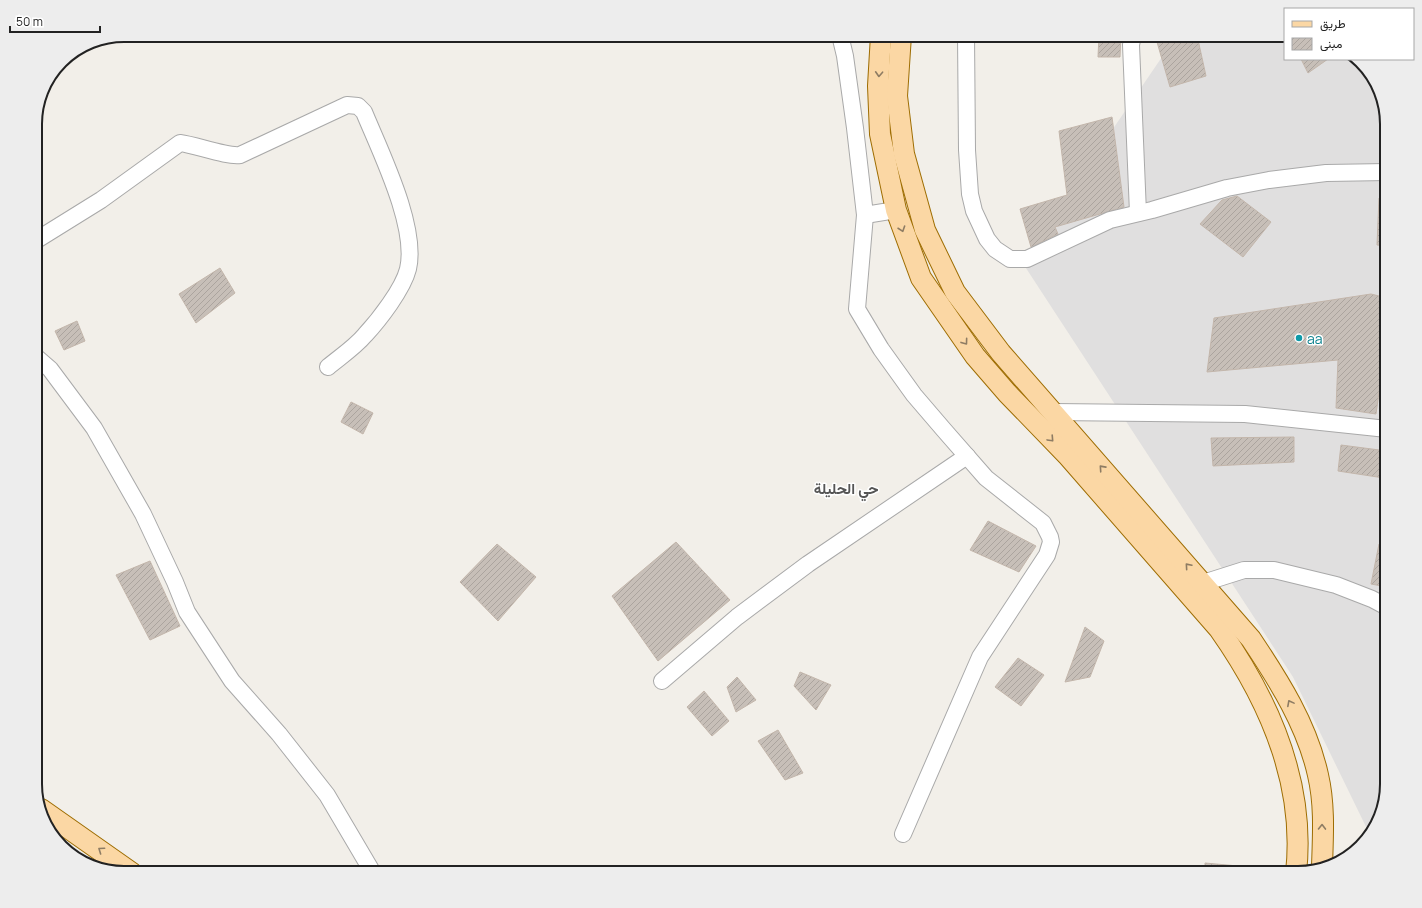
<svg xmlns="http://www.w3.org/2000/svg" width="1422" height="908" viewBox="0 0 1422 908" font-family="Manrope,Vazirmatn,sans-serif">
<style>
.residential{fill:#e0dfdf}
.building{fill:url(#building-hatch);stroke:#c3b6ab}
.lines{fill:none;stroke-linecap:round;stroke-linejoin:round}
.minor-casing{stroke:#a9a9a9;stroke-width:18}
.major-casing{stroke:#9e6d02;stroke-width:22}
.minor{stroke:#fff;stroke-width:16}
.major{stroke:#fbd7a4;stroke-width:20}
.oneway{stroke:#8e7c63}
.culture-dot{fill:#0f9aa8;stroke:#fff;stroke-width:1.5}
.labels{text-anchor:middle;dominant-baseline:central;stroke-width:3;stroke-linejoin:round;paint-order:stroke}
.culture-label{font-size:14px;fill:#0d838f;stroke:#fff;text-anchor:start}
.neighbourhood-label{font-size:15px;font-weight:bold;fill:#555;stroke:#fff}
.rim{fill:none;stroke:#222;stroke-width:2}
</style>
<defs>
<pattern id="building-hatch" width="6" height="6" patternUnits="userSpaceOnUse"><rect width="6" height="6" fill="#c7bfb8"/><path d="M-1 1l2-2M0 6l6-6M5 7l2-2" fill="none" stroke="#aba49e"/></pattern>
</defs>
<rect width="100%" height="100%" fill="#f2efe9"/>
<!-- residential -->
<path class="residential" d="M1177,35h108v24h71l19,21 12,44v660l-17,51 -77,-158 -271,-415z"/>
<!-- building -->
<g class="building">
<path d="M1099,35h22l-1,22h-22z"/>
<path d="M1185,35h12l9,41 -36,11 -13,-45z"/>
<path d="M1301,59h27l-20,14z"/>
<path d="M1112,117l12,90 -69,20 3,7 -27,13 -11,-38 47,-14 -8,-64z"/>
<path d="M1237,196l34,26 -28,35 -43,-33 22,-24z"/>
<path d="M1379,198h8v48l-10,-1z"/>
<path d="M220,268l15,25 -39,30 -17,-29z"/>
<path d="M1371,294l16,4v60h-3l-8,56 -40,-6 2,-48 -131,12 7,-54z"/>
<path d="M77,321l8,20 -21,9 -9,-19z"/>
<path d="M351,402l22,11 -10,21 -22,-12z"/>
<path d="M1294,437v25l-81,4 -2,-28z"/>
<path d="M1341,445l46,6 -3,27 -46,-7z"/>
<path d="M988,521l48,25 -17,26 -49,-22z"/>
<path d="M676,542l54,58 -72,61 -46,-65z"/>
<path d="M497,544l39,33 -38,44 -38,-39z"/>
<path d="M1379,544l8,2v41l-16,-3z"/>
<path d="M150,561l30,65 -30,14 -34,-65z"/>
<path d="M1085,627l19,14 -14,36 -25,5z"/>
<path d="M1018,658l26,17 -23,31 -26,-19z"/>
<path d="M800,672l31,13 -15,25 -22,-24z"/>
<path d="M737,677l19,23 -20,12 -9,-25z"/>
<path d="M704,691l25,30 -17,15 -25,-29z"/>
<path d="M778,730l25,43 -18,7 -27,-39z"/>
<path d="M1205,863l33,3v7h-33z"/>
</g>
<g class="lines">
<!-- minor casing -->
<g class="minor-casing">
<g id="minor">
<path d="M840,35l5,21 10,72 10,87 -8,94 24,40 33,46 30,35 42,48 57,45 7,14 1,5 -4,13 -67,102 -77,177"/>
<path d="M966,35l1,115 3,44 4,17 13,28 8,10 15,10h17l83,-39 42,-10 75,-22 42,-8 57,-7 61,-1"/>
<path d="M1133,35l-2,10 7,168"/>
<path d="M865,215l31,-5"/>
<path d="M35,241l66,-41 79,-57c16,2 47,14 60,12l107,-50 11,1 6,6c16,39 54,115 44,157 -5,20 -29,51 -43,66 -10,12 -25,22 -37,32"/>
<path d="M35,356l15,13 44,59 49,86 32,68 12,30 45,69 47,53 48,61 46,78"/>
<path d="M1053,412l192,2 142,15"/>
<path d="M1203,583l41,-13h30l62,15 36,14 15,8"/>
<path d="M662,681l75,-64 71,-53 159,-108"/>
</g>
</g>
<!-- major casing -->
<g class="major-casing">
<g id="major">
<path d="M881,35l-3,51 2,48 16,76 25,68 54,78 32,37 60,62 152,174c50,71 87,155 77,244"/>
<path d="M901,35l-4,61 7,58 21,76 30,62 46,61 250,286c28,42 56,86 67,136 7,30 5,61 4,91"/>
<path d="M41,809l91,64"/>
</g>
</g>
<!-- minor -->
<use href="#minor" class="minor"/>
<!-- major -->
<use href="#major" class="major"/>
</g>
<!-- one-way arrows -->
<defs><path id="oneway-chevron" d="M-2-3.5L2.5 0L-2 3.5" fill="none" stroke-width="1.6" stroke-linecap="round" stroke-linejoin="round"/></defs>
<g class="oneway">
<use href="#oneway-chevron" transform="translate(879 74) rotate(93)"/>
<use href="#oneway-chevron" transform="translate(902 229) rotate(71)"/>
<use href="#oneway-chevron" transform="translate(965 342) rotate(54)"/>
<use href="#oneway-chevron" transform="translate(1051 439) rotate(47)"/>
<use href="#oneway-chevron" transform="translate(1102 468) rotate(-132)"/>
<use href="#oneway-chevron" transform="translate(1188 566) rotate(-131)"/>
<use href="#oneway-chevron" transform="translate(1290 703) rotate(-118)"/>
<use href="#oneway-chevron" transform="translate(1322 827) rotate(-89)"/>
<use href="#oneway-chevron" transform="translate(101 850) rotate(-145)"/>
</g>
<!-- markers -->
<circle class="culture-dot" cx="1299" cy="338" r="4"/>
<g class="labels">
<!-- culture labels -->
<g class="culture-label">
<text x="1307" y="338">aa</text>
</g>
<!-- neighbourhood labels -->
<g class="neighbourhood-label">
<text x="846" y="488">حي الحليلة</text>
</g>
</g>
<!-- crop -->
<path d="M0 0H1422V908H0ZM124 42H1298A82 82 0 0 1 1380 124V784A82 82 0 0 1 1298 866H124A82 82 0 0 1 42 784V124A82 82 0 0 1 124 42Z" fill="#ededed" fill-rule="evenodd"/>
<path class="rim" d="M124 42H1298A82 82 0 0 1 1380 124V784A82 82 0 0 1 1298 866H124A82 82 0 0 1 42 784V124A82 82 0 0 1 124 42Z"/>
<!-- legend -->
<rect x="1284" y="8" width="130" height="52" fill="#ffffff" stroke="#a7a7a7"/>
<rect x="1292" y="21" width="20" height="6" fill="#fbd7a4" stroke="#a7a7a7"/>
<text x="1320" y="28" font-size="12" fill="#222222">طريق</text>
<rect x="1292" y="38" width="20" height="12" fill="url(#building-hatch)" stroke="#a7a7a7"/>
<text x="1320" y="48" font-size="12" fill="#222222">مبنى</text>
<!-- scale -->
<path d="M10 26v6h90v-6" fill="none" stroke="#222222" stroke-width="2"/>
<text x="16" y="26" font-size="12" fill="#222222" stroke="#ffffff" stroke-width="3" paint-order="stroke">50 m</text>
</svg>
